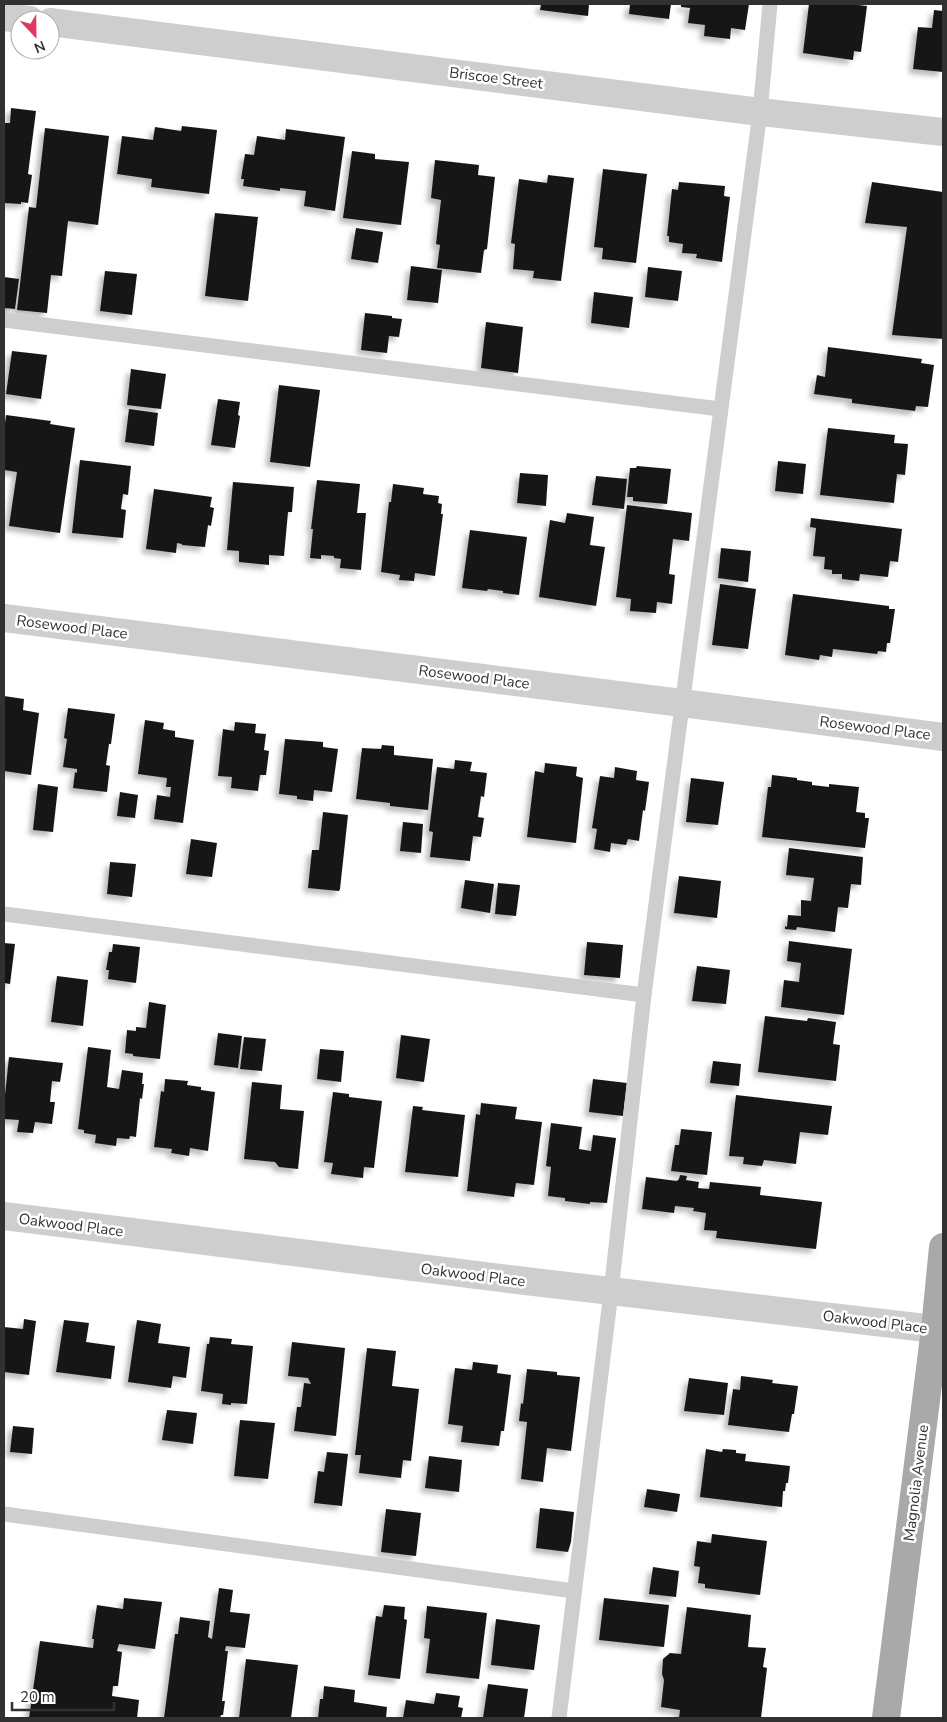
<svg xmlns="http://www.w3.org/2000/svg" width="947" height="1722" viewBox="0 0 947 1722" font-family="'Nunito Sans',sans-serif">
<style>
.building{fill:#181818;filter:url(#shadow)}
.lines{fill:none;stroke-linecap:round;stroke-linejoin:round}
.lane{stroke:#cecece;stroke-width:15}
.street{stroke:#cecece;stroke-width:28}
.primary{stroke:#a9a9a9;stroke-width:28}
.labels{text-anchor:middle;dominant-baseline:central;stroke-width:5;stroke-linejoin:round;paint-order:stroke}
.street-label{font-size:15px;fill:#313131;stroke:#fff}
</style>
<defs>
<filter id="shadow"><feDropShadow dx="-4.5" dy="4.5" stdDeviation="2.5" flood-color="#0004"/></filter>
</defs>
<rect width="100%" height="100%" fill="#fff"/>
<!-- building -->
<g class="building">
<path d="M541,4h48l-1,12 -48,-6z"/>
<path d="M630,4h41l-2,15 -40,-5z"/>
<path d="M681,4h68l-4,26 -14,-2 -1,11 -26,-3 1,-11 -17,-2 2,-15 -9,-1z"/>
<path d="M809,4h41l17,2 -6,46 -7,-1 -1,9 -50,-7z"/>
<path d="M934,10l9,1v61l-30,-3 5,-42 14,1z"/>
<path d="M11,108l25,3 -8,63 4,1 -4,28 -7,-1v2l-17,-1v-80h6z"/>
<path d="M182,126l35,4 -8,64 -58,-7 1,-8 -35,-5 5,-38 31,4 2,-13 26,4z"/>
<path d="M45,128l64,8 -11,89 -30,-4 -6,55 -11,-1 -4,38 -30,-3 12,-103 7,1z"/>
<path d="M286,129l59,8 -10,74 -31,-5 2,-15 -26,-3v3l-37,-5 1,-7h-3l4,-25 9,1 3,-19 28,4z"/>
<path d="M352,151l23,3v5l34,3 -8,63 -58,-7z"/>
<path d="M435,160l44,5 -1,10 17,2 -8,72 -3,1 -3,23 -44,-5 3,-23 -4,-1 5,-44 -10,-2z"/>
<path d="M603,169l44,5 -11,89 -34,-4 1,-11 -9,-1z"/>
<path d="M548,175l26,3 -13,103 -28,-3 1,-7 -21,-2 2,-25 -4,-1 8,-64 28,4z"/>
<path d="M679,182l46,4 -1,10 6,1 -8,65 -26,-4 1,-4 -15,-1 1,-9 -14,-2v-6h-2l5,-47 6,1z"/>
<path d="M872,182l71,10v147l-51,-4 15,-108 -42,-4z"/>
<path d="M215,213l43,4 -10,84 -43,-5z"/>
<path d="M356,228l27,4 -5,31 -27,-4z"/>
<path d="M411,266l31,4 -4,33 -31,-3z"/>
<path d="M648,267l34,4 -4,30 -33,-4z"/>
<path d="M105,271l32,3 -5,41 -32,-4z"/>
<path d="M4,277l15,2 -4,30 -11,-1z"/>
<path d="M594,292l39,5 -4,31 -38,-5z"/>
<path d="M365,313l27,3v2l10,1 -3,18 -10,-1 -2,17 -26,-3z"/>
<path d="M486,322l37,5 -5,46 -37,-5z"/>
<path d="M828,347l94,12 -1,4 13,2 -6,42 -12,-1 -1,5 -63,-8v-4l-38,-5 3,-19 8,2z"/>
<path d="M12,351l35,4 -6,44 -35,-5z"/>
<path d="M131,369l35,5 -5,35 -34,-4z"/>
<path d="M279,385l41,5 -10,77 -40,-5z"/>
<path d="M218,399l22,3 -2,13 2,1 -5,32 -24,-3z"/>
<path d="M129,409l29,4 -4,33 -29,-4z"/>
<path d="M6,415l45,6 -1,3 25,4 -15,105 -51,-7 8,-54 -13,-2v-38z"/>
<path d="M828,428l67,7 -1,8 14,1 -3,31 -8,-1 -3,29 -74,-8z"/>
<path d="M80,460l51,6 -3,29 -5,-1 -2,15 5,1 -3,28 -51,-5z"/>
<path d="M778,461l28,3 -3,30 -28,-3z"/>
<path d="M637,466l34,3 -4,35 -34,-3v-4h-6l3,-29h6z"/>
<path d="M520,473l28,2 -2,31 -29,-3z"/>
<path d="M596,476l31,3 -3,30 -32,-4z"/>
<path d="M317,480l43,4 -3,29h9l-5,57 -21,-2 1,-9 -7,-1v-2l-13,-1v4l-11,-1 3,-29h-2z"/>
<path d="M233,482l61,5 -2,25h-4l-4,44 -15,-1v10l-30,-3v-11l-12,-1z"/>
<path d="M393,484l31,4 -1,6 16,2 -1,7 4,1 -1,10h2l-8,62 -20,-3 -1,8 -15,-1 1,-5 -19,-3 8,-70h2z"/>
<path d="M154,489l58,8 -2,10 4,1 -3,18 -3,-1 -3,22 -23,-2v-1l-5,-1 -1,10 -30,-4z"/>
<path d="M627,505l65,8 -3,28 -16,-2 -4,35 6,1 -3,29 -15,-2 -1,11 -26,-2 1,-12 -15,-2z"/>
<path d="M567,513l27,4 -4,28 15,2 -9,59 -57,-9 11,-77 15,3z"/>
<path d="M811,518l91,11 -4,33 -8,-1 -2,16 -28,-3 -1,7 -17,-2v-5h-10v-4l-8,-1 1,-12 -12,-1 3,-28 -6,-1z"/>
<path d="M470,530l57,7 -8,58 -16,-2v-2l-15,-2 -1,2 -25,-3z"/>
<path d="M721,548l30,3 -3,31 -30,-4z"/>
<path d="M720,584l36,5 -8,60 -36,-4z"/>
<path d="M793,594l96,12v3h6l-5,34h-3l-1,9 -8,-1 -1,3 -44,-5 -1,8 -12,-2 -1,5 -34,-5z"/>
<path d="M4,696l20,3 -1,11 16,3 -8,62 -27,-4z"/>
<path d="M68,708l47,6 -4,30h-2l-3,21 4,1 -3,26 -34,-4 2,-16 2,1v-4l-14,-2 4,-28 -3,-1z"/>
<path d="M145,720l19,3 -1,6 12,2v6l19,3 -11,83 -29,-4 3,-24 13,2 1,-10h-5l1,-9 -29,-4z"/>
<path d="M235,722l21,2 -1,9 11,1 -2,16 5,1 -3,24h-6l-2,16 -27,-3 1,-11 -14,-1 5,-47 11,2z"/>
<path d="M285,739l38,3v5l15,2 -6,43 -18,-2 -1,11 -16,-2v-3l-18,-2z"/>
<path d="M382,745l12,1v9l39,4 -5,51 -38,-4v-3l-34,-4 6,-51 19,1z"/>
<path d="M455,760l17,2 -2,9 17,2 -3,24 -3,-1 -3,21 6,1 -3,19 -8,-1 -3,25 -40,-4 3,-25 -4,-1 8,-64 17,2z"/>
<path d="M545,763l32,4 -1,9 7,2 -7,65 -49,-6 8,-66 9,2z"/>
<path d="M615,767l22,4 -1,9 13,2 -4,29 -2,-1 -4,31 -11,-2 -2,6 -15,-2 -1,9 -16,-3 3,-20 -5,-1 8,-52 14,2z"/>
<path d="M772,775l25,3v2l15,2v3l17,2v-3l30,3 -3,25 9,1v5h4l-4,30 -103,-11 6,-50h3z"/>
<path d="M691,778l33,4 -6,43 -32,-3z"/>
<path d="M38,784l20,3 -5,45 -20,-2z"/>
<path d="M120,792l18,3 -3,23 -18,-2z"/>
<path d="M323,812l25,3 -8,74 -1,2 -31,-3 4,-38h7z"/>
<path d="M403,822l20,2 -2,29 -21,-2z"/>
<path d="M191,839l26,4 -5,34 -26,-3z"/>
<path d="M789,848l74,9 -2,28 -10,-1 -3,24 -10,-1 -3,25 -38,-5 -1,3 -11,-1v-3l2,1 1,-12 13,1v-16l10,1 3,-23 -28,-3z"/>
<path d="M110,862l26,2 -4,33 -25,-3z"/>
<path d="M679,876l42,5 -4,37 -43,-5z"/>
<path d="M465,880l29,4 -4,29 -29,-5z"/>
<path d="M498,883l22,2 -4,31 -21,-2z"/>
<path d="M789,941l63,8 -8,66 -63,-8 3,-27 15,2 2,-19 -14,-2z"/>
<path d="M587,942l36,3 -3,33 -36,-3z"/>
<path d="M4,943l11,1 -5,40 -6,-1z"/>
<path d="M113,944l27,3 -4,36 -28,-4 1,-9h-3l3,-18h3z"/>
<path d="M697,966l33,4 -4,34 -34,-3z"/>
<path d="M57,976l31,4 -5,46 -32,-4z"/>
<path d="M149,1002l17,3 -6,54 -27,-3v-2l-8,-1 2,-23 9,1v-4l10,1z"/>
<path d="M765,1016l42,5 1,-3 28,4 -3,22 7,1 -4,36 -78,-9z"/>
<path d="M218,1033l24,3 -4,32 -24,-3z"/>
<path d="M401,1035l29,4 -6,43 -28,-4z"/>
<path d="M244,1037l22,2 -4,32 -22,-2z"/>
<path d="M88,1047l23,3 -4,37 12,2 3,-19 21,3 -1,11h2l-2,15 -2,-1 -4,39 -6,-1 -1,3 -12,-1 -1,8 -21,-3 1,-8 -12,-2v-3l-6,-1z"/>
<path d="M320,1049l24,2 -3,31 -24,-3z"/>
<path d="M9,1057l54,6 -3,19 -8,-1 -2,21h5l-3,22 -17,-2 -2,11 -16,-1 2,-12 -15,-1v-15z"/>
<path d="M713,1061l28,3 -2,22 -29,-3z"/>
<path d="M165,1079l23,2 -1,4 14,2v3l14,2 -7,59 -18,-3 -1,8 -18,-3 1,-4 -18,-2 7,-56 3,1z"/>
<path d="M593,1079l34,4 -4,33 -34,-4z"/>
<path d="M252,1082l30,3 -2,24 24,2 -6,58 -19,-2 -4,-5 -31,-3z"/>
<path d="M333,1092l16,2v3l33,4 -8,67 -10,-1 -1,11 -32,-4 2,-11 -9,-1z"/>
<path d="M736,1095l96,11 -4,29 -28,-3 -4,32 -32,-4 -2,6 -19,-2 1,-7 -15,-1z"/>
<path d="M481,1103l36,4 -2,12 27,3 -8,63 -18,-2 -2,14 -47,-6 9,-77 4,1z"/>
<path d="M413,1106l10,1 -1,3 43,5 -7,62 -53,-5z"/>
<path d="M551,1123l31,4 -3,22 12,2 2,-16 23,3 -9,65 -17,-1v2l-25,-3v-3l-17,-2 3,-29 -5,-1z"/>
<path d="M681,1129l31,3 -5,43 -36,-4 4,-26h4z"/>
<path d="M680,1175l7,1 -1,4 13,2 -1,6 11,1 1,-7 51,5 -1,8 62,7 -6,47 -100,-11 1,-7 -13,-1 2,-17 -13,-2 1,-3 -19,-2 -1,7 -32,-4 4,-32 31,4 2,-2z"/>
<path d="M24,1319l12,2 -7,54 -25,-3v-45l19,2z"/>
<path d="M64,1320l25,3 -3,19 29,4 -4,33 -55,-7z"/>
<path d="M137,1320l24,4 -3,19 32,4 -4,31 -13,-2 -2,12 -43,-6z"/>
<path d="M210,1337l22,2 -1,5 22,2 -6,58 -16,-1v2l-9,-1 1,-10 -22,-3 6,-47h2z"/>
<path d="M292,1342l53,6 -9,88 -42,-5 3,-24h4l3,-24 7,1 -3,-6 -20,-2z"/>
<path d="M367,1348l29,3 -4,35 27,3 -8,72 -8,-1 -2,18 -42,-5 2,-18h-6z"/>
<path d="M473,1362l25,3 -1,8 14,2 -7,56h-3l-2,15 -38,-4 2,-16 -15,-2 7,-56 17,2z"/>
<path d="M527,1369l30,3v3l23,2 -9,74 -24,-3 -4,34 -22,-3 6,-57 -8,-1 2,-18 2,1z"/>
<path d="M741,1376l32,4 -1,3 26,3 -4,28h-2l-3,18 -61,-7 5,-36 7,1z"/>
<path d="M689,1378l39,5 -4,32 -40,-4z"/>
<path d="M167,1410l30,3 -4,31 -31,-4z"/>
<path d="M240,1420l35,3 -7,56 -34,-3z"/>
<path d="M13,1426l21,2 -2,26 -22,-2z"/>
<path d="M706,1449l16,3 1,-3 13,1v3l10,1 -1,7 45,5 -2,17h-2l-1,8h-2l-1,16 -82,-10z"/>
<path d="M327,1452l21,2 -6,52 -28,-3 4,-32 6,1z"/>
<path d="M429,1456l33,4 -3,32 -34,-4z"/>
<path d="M647,1489l33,5 -3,18 -33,-5z"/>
<path d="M540,1508l34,4 -3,30 -3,10 -32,-4z"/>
<path d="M386,1509l35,4 -5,43 -35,-4z"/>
<path d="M712,1534l55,7 -7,54 -55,-7v-4l-7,-1 2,-16 -6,-1 3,-25 14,2z"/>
<path d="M653,1567l26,4 -3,26 -27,-3z"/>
<path d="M219,1588l14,2 -3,22 20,2 -5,34 -19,-2 -1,5h3l-6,50h3l-2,14h-2l-1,3h-56l11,-84h3l2,-17 30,4 -2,16 4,2z"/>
<path d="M124,1598l38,4 -7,47 -36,-5 -2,7 5,1 -4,34h-5l-1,10 27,4 -2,18h-108l11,-77 53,7 1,-9h-2l5,-34 26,4z"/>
<path d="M604,1598l65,7 -5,42 -65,-7z"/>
<path d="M384,1605l21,2 -1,12 3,1 -7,59 -32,-4 8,-59 6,1z"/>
<path d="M427,1606l60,7 -8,66 -53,-6 4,-34 -6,-1z"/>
<path d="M687,1607l64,8 -3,32 18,1 -3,19 4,1 -6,50h-82l1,-8 -19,-3 3,-27 -2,-6 1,-15 7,-6 11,1z"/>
<path d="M496,1619l44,6 -6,45 -43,-5z"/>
<path d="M246,1659l52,6 -7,53h-52z"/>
<path d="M488,1684l40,5 -4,29h-41z"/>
<path d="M324,1686l31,4 -1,12 33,5 -1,11h-68l2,-19h3z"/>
<path d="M436,1693l24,3 -2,11 5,1 -2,10h-58l3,-18 28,4z"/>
</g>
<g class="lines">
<!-- lane -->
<g class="lane">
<path d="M4,320l716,89"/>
<path d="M4,914l640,81"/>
<path d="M4,1514l570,77"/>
<path d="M559,1718l52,-426 33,-297 116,-883 10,-108"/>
</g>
<!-- street -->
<g class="street">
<path d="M4,17l26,3"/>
<path d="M50,22l710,90 183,20"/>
<path d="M4,618l678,85 261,34"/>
<path d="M4,1216l513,64 426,50"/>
</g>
<!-- primary -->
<path class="primary" d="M886,1718l49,-389 8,-82"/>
</g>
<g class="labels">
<!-- street labels -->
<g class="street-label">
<text transform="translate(496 78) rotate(7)">Briscoe Street</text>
<text transform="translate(72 627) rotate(7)">Rosewood Place</text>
<text transform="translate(474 677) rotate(7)">Rosewood Place</text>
<text transform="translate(875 728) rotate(7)">Rosewood Place</text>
<text transform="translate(71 1225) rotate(7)">Oakwood Place</text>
<text transform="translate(473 1275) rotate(7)">Oakwood Place</text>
<text transform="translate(875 1322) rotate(7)">Oakwood Place</text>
<text transform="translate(916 1483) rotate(-83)">Magnolia Avenue</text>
</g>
</g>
<!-- border -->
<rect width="947" height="1722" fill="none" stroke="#313131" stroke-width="10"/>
<!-- north arrow -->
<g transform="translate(35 35) rotate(158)"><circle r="24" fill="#ffffff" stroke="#adadad"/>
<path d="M0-4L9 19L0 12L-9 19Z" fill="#e4375f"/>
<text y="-8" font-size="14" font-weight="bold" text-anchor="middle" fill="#313131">N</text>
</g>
<!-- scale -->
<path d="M12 1702v8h102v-8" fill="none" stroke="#313131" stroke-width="2.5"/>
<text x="20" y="1702" font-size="15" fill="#313131" stroke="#ffffff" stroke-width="4" paint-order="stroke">20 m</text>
</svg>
